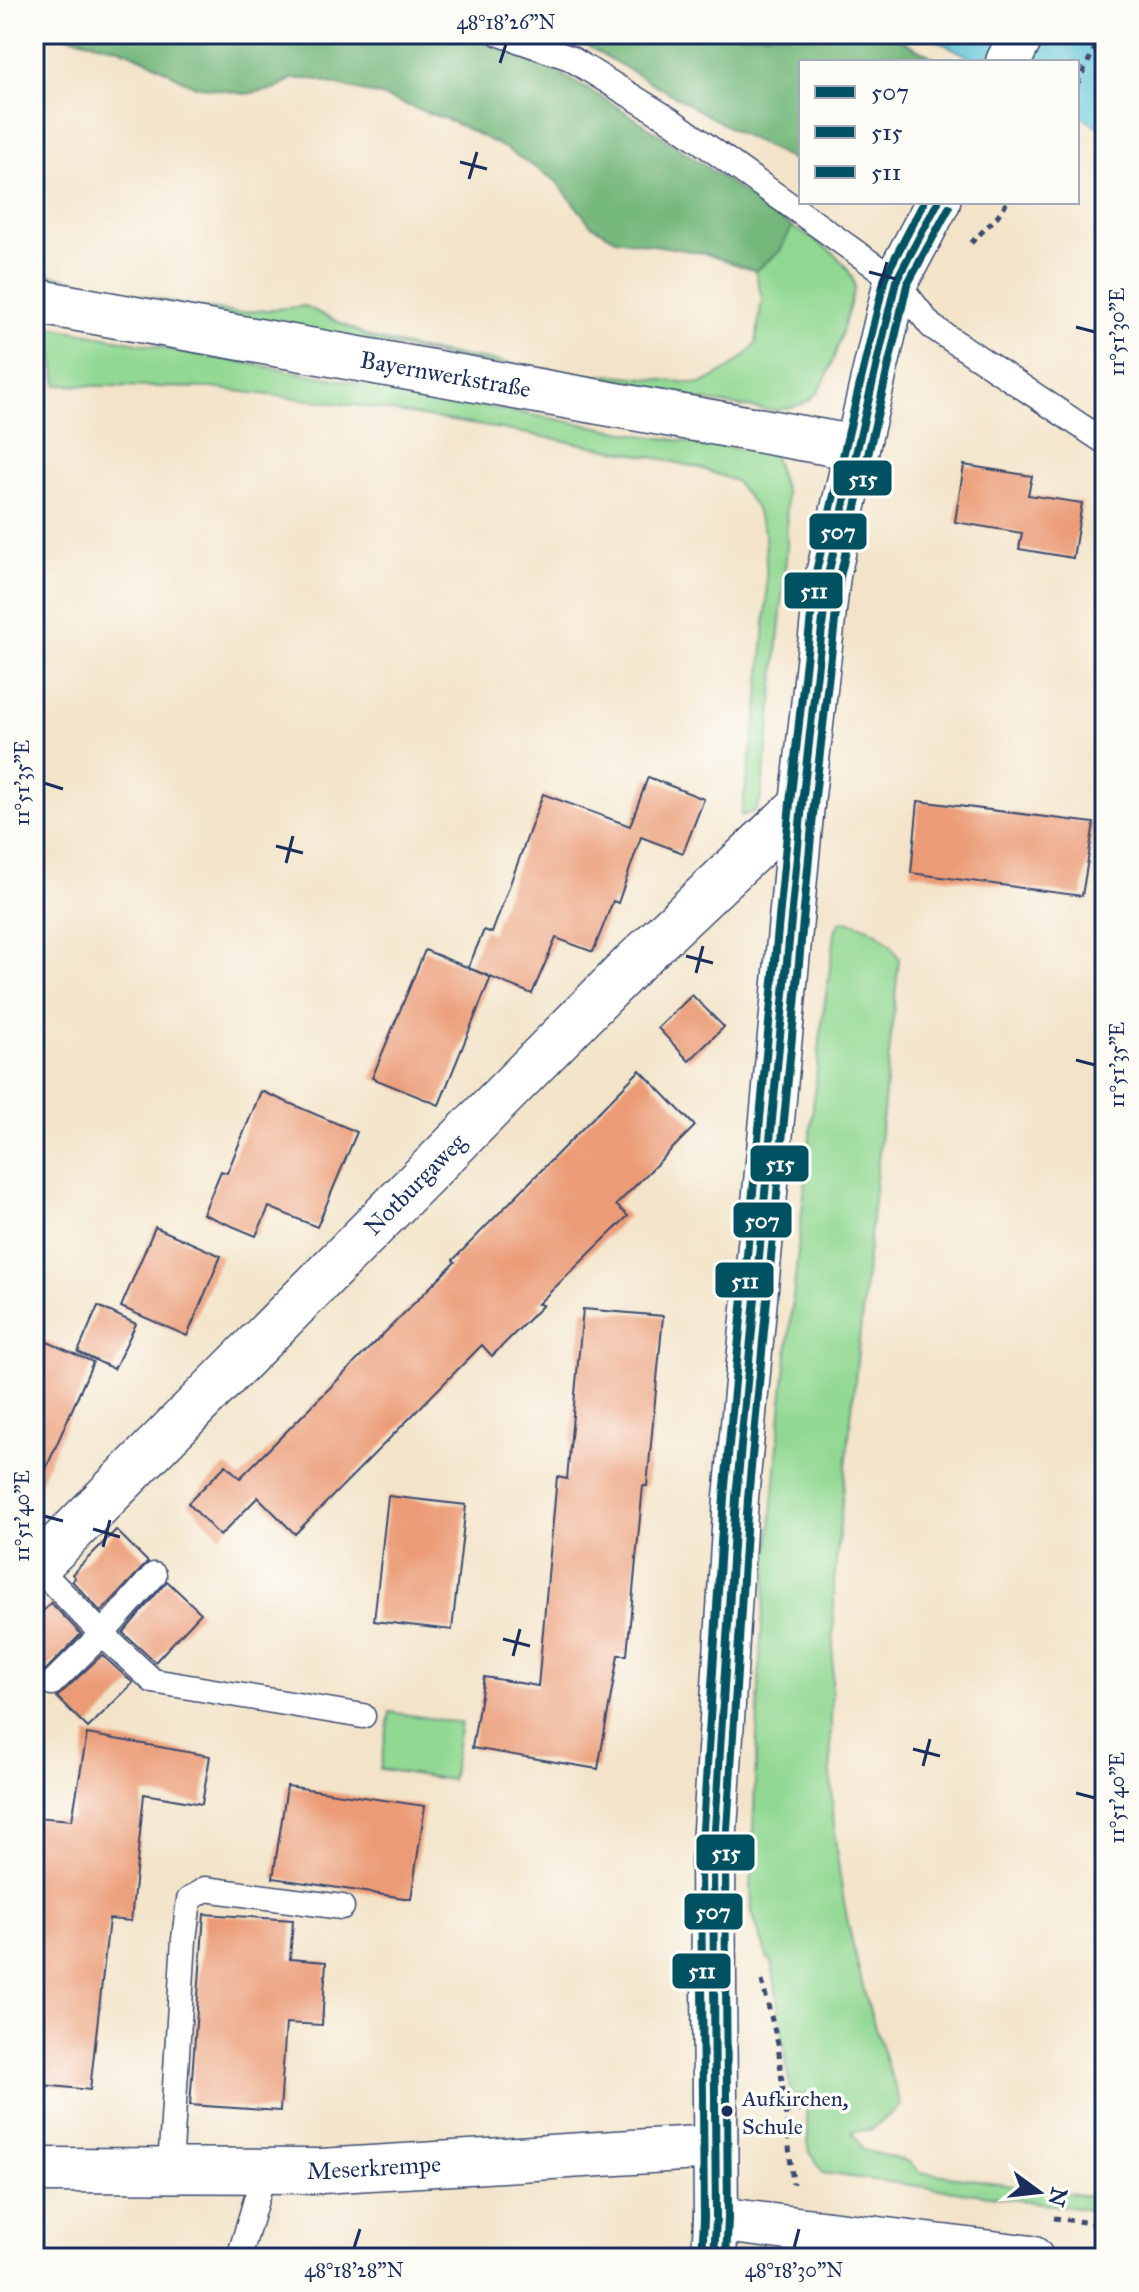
<svg xmlns="http://www.w3.org/2000/svg" width="1139" height="2292" viewBox="0 0 1139 2292" font-family="'IM FELL Great Primer',serif">
<style>
.green{fill:#91d892;stroke:#568478;stroke-width:2}
.forest{fill:#74b87c;stroke:#48746d;stroke-width:2}
.water{fill:#58c1d5;stroke:#3a789a;stroke-width:2}
.building{fill:#eb9b76}
.lines{fill:none;stroke-linecap:round;stroke-linejoin:round}
.lane-casing{stroke:#3b4a6e;stroke-width:27}
.street-casing{stroke:#3b4a6e;stroke-width:47}
.secondary-casing{stroke:#3b4a6e;stroke-width:47}
.path{stroke:#3b4a6e;stroke-width:5;stroke-dasharray:6 6;stroke-linecap:butt}
.lane{stroke:#fff;stroke-width:24}
.street{stroke:#fff;stroke-width:44}
.secondary{stroke:#fff;stroke-width:44}
.bus-1-casing{stroke:#fdfcf7;stroke-width:14}
.bus-2-casing{stroke:#fdfcf7;stroke-width:14}
.bus-3-casing{stroke:#fdfcf7;stroke-width:14}
.bus-1{stroke:#005262;stroke-width:8}
.bus-2{stroke:#005262;stroke-width:8}
.bus-3{stroke:#005262;stroke-width:8}
.ticks{fill:none;stroke:#1b2f5e;stroke-width:3}
.bus-dot{fill:#1b2f5e;stroke:#fdfcf7;stroke-width:3}
.labels{text-anchor:middle;dominant-baseline:central;stroke-width:7;stroke-linejoin:round;paint-order:stroke}
.bus-label{font-size:22px;fill:#1b2f5e;stroke:#fdfcf7;text-anchor:start}
.street-label{font-size:24px;fill:#1b2f5e;stroke:#fdfcf7}
.line-badge{stroke:#fdfcf7;stroke-width:3}
.badge-label{font-size:22px;text-anchor:middle;font-weight:bold;fill:#fff}
.neatline{fill:none;stroke:#1b2f5e;stroke-width:3}
.ticks-label{font-size:20px;text-anchor:middle;fill:#1b2f5e}
</style>
<rect width="100%" height="100%" fill="#fdfcf7"/>
<filter id="ink" filterUnits="userSpaceOnUse"><feTurbulence type="fractalNoise" baseFrequency=".0125" numOctaves="2"/><feDisplacementMap in="SourceGraphic" scale="16" xChannelSelector="R" yChannelSelector="G"/><feConvolveMatrix kernelMatrix="1 2 1 2 8 2 1 2 1" color-interpolation-filters="sRGB"/></filter>
<filter id="wash" filterUnits="userSpaceOnUse"><feTurbulence type="fractalNoise" baseFrequency=".006" numOctaves="4" result="noise"/><feDisplacementMap in="SourceGraphic" scale="32" xChannelSelector="R" yChannelSelector="G"/><feGaussianBlur stdDeviation="1.8" result="paint"/><feColorMatrix in="noise" values="0 0 0 0 0 0 0 0 0 0 0 0 0 0 0 0 0 1.4 0 .05"/><feComposite in="paint" operator="in"/></filter>
<g filter="url(#wash)">
<rect width="100%" height="100%" fill="#f3e4c9"/>
<!-- green -->
<g class="green">
<path d="M792,227c24,14 57,30 63,60 -8,25 -23,91 -40,108 -11,11 -26,13 -41,16l-142,-21 -598,-109v-10l149,34 54,8 68,-7 66,32 58,13 165,25 22,-1 85,9 26,-14 21,-17 8,-10 6,-45 -7,-27 24,-19z"/>
<path d="M50,327l597,109 126,18 13,40 1,54 -16,169 -10,82 -6,12 -14,5 17,-107 9,-111 -2,-65 -11,-28 -19,-24 -32,-12 -41,-10 -161,-30 -141,-23 -149,-18 -154,-3z"/>
<path d="M842,921c25,2 47,16 57,38l-65,622c1,77 -7,154 -1,232 4,60 16,123 32,181 10,37 24,74 36,111l-29,24 -20,3 11,18 46,12 11,10 185,26v14l-282,-39 -14,-21 -4,-57 -14,1 -19,-135 -4,-2 -16,-47 -1,-32 10,-242 20,-226 41,-390 14,-94z"/>
<path d="M390,1712l71,11 -10,57 -71,-11z"/>
</g>
<!-- forest -->
<g class="forest">
<path d="M58,34h402c32,12 66,22 97,38 83,44 158,102 235,155l-13,25 -24,19 -52,-18 -87,-14 -25,-14 -35,-44 -53,-34 -52,-26 -70,-25 -67,-17h-22l-20,11 -28,4 -52,-9 -43,-24 -30,-13z"/>
<path d="M567,34h323l52,28h-141v102l-64,-32z"/>
</g>
<!-- water -->
<path class="water" d="M925,34h180v97l-28,-17v-52h-98z"/>
<g id="blocks">
<!-- building -->
<g class="building">
<path d="M964,465l68,11 -4,19 54,8 -9,55 -54,-9 3,-16 -67,-11z"/>
<path d="M648,777l56,22 -21,54 -42,-16 -23,66 -5,-2 -20,51 -37,-14 -24,56 -64,-26 16,-38 8,3 51,-139 87,32z"/>
<path d="M918,801l176,22 -12,73 -171,-23z"/>
<path d="M425,950l66,27 -52,128 -67,-27z"/>
<path d="M692,995l32,32 -35,34 -31,-33z"/>
<path d="M640,1070l55,56 -79,79 12,11 -90,88 5,1 -51,51 -10,-11 -187,189 -37,-37 -38,39 -32,-33 38,-38 14,13 215,-216 -2,-2z"/>
<path d="M261,1091l96,41 -40,95 -48,-20 -13,29 -53,-22 18,-43 6,2z"/>
<path d="M155,1227l66,29 -34,80 -66,-29z"/>
<path d="M98,1306l38,18 -22,45 -36,-17z"/>
<path d="M583,1309l80,7 -16,170h-4l-16,169h-9l-20,114 -126,-21 12,-71 54,9 19,-209 10,2z"/>
<path d="M34,1336l59,26 -59,134z"/>
<path d="M388,1496l78,9 -14,125 -78,-9z"/>
<path d="M116,1530l32,32 -47,50 -29,-31 3,-3 -3,-4z"/>
<path d="M167,1581l34,32 -46,49 -32,-29z"/>
<path d="M51,1603l30,31 -43,44 -4,-4v-54z"/>
<path d="M102,1655l31,28 -45,45 -31,-31z"/>
<path d="M87,1734l123,22 -8,48 -58,-10 -13,127 -22,-2 -19,171 -56,-6v-267l38,3z"/>
<path d="M287,1786l138,20 -14,93 -138,-21z"/>
<path d="M204,1914l89,6 -3,39 36,3 -4,63 -36,-2 -6,88 -90,-6z"/>
</g>
</g>
</g>
<g filter="url(#ink)">
<use href="#blocks" fill-opacity="0" stroke="#3b4a6e" stroke-width="2"/>
<g class="lines">
<!-- lane casing -->
<g class="lane-casing">
<g id="lane">
<path d="M500,34l70,24 102,63 224,160 35,45 174,116"/>
<path d="M37,1567l65,67 51,47 210,35"/>
<path d="M52,1683l50,-49 52,-59"/>
<path d="M170,2169l14,-230 5,-39 16,-11 137,18"/>
<path d="M239,2258l26,-89"/>
</g>
</g>
<!-- street casing -->
<g class="street-casing">
<g id="street">
<path id="s1" d="M34,301l823,147"/>
<path id="s2" d="M34,1570l601,-608 167,-158"/>
<path id="s3" d="M34,2170l287,1 394,-24"/>
<path d="M716,2219l315,39"/>
</g>
</g>
<!-- secondary casing -->
<g class="secondary-casing">
<g id="secondary">
<path d="M1008,62l14,-28"/>
<path d="M714,2258l2,-39 -3,-358 23,-363 66,-694 26,-229 29,-127 39,-167 42,-79"/>
</g>
</g>
<!-- path -->
<g class="path">
<path d="M1077,84l25,-50"/>
<path d="M971,243l25,-25 11,-16"/>
<path d="M762,1981l16,63 15,140"/>
<path d="M785,2112l15,-2"/>
<path d="M1054,2218l51,7"/>
</g>
<!-- lane -->
<use href="#lane" class="lane"/>
<!-- street -->
<use href="#street" class="street"/>
<!-- secondary -->
<use href="#secondary" class="secondary"/>
<!-- bus-1 casing -->
<g class="bus-1-casing">
<path id="bus-1" d="M714,2258l2,-39 -3,-358 23,-363 66,-694 26,-229 68,-294 42,-79"/>
</g>
<!-- bus-2 casing -->
<g class="bus-2-casing">
<path id="bus-2" d="M726,2258l2,-39 -3,-358 23,-362 66,-694 26,-228 67,-292 42,-77"/>
</g>
<!-- bus-3 casing -->
<g class="bus-3-casing">
<path id="bus-3" d="M702,2257l2,-38 -3,-359 23,-363 66,-694 26,-231 69,-295 39,-75"/>
</g>
<!-- bus-1 -->
<use href="#bus-1" class="bus-1"/>
<!-- bus-2 -->
<use href="#bus-2" class="bus-2"/>
<!-- bus-3 -->
<use href="#bus-3" class="bus-3"/>
</g>
</g>
<!-- ticks -->
<path class="ticks" d="M500,63l6,-19M460,162l27,7M469,179l8,-27M869,272l27,7M879,289l8,-27M1076,327l19,5M44,783l19,6M276,846l27,7M286,863l7,-27M686,956l27,7M696,973l7,-27M1076,1060l19,5M44,1516l19,5M93,1529l27,8M103,1547l7,-27M503,1639l27,7M513,1656l7,-27M913,1749l27,7M923,1766l7,-27M1076,1793l19,5M354,2248l6,-19M794,2248l5,-19"/>
<!-- markers -->
<circle class="bus-dot" cx="727" cy="2111" r="7"/>
<g class="labels">
<!-- bus labels -->
<g class="bus-label">
<text x="742" y="2098">Aufkirchen,<tspan x="742" dy="28">Schule</tspan></text>
</g>
<!-- street labels -->
<g class="street-label">
<text stroke="none"><textPath href="#s1" startOffset="418">Bayernwerkstraße</textPath></text>
<text stroke="none"><textPath href="#s2" startOffset="542">Notburgaweg</textPath></text>
<text stroke="none"><textPath href="#s3" startOffset="340">Meserkrempe</textPath></text>
</g>
</g>
<g class="line-badge">
<rect x="832" y="459" width="61" height="38" rx="8" fill="#005262"/>
<rect x="808" y="512" width="60" height="39" rx="8" fill="#005262"/>
<rect x="783" y="571" width="61" height="39" rx="8" fill="#005262"/>
<rect x="749" y="1144" width="61" height="39" rx="8" fill="#005262"/>
<rect x="732" y="1201" width="61" height="38" rx="8" fill="#005262"/>
<rect x="714" y="1261" width="61" height="38" rx="8" fill="#005262"/>
<rect x="695" y="1833" width="61" height="39" rx="8" fill="#005262"/>
<rect x="683" y="1892" width="61" height="39" rx="8" fill="#005262"/>
<rect x="671" y="1952" width="61" height="38" rx="8" fill="#005262"/>
</g>
<g class="badge-label">
<text x="863" y="486">515</text>
<text x="838" y="539">507</text>
<text x="814" y="598">511</text>
<text x="780" y="1171">515</text>
<text x="762" y="1228">507</text>
<text x="745" y="1288">511</text>
<text x="726" y="1860">515</text>
<text x="713" y="1919">507</text>
<text x="702" y="1978">511</text>
</g>
<!-- margin -->
<rect width="1139" height="2292" fill="none" stroke="#fdfcf7" stroke-width="88"/>
<!-- legend -->
<rect x="799" y="60" width="280" height="144" fill="#fdfcf7" stroke="#a3aaba" stroke-width="2"/>
<rect x="815" y="86" width="40" height="12" fill="#005262" stroke="#a3aaba" stroke-width="2"/>
<text x="871" y="100" font-size="24" fill="#1b2f5e">507</text>
<rect x="815" y="126" width="40" height="12" fill="#005262" stroke="#a3aaba" stroke-width="2"/>
<text x="871" y="140" font-size="24" fill="#1b2f5e">515</text>
<rect x="815" y="166" width="40" height="12" fill="#005262" stroke="#a3aaba" stroke-width="2"/>
<text x="871" y="180" font-size="24" fill="#1b2f5e">511</text>
<!-- north arrow -->
<g transform="translate(1039 2192) rotate(105)" stroke="#fdfcf7" stroke-width="6" paint-order="stroke">
<path d="M0-6L14 30L0 20L-14 30Z" fill="#1b2f5e"/>
<text y="-12" font-size="22" font-weight="bold" text-anchor="middle" fill="#1b2f5e">N</text>
</g>
<rect x="44" y="44" width="1051" height="2204" class="neatline"/>
<g class="ticks-label">
<text x="506" y="29">48°18'26"N</text>
<text transform="translate(1117 332) rotate(-90)" y="7">11°51'30"E</text>
<text transform="translate(22 783) rotate(-90)" y="7">11°51'35"E</text>
<text transform="translate(1117 1065) rotate(-90)" y="7">11°51'35"E</text>
<text transform="translate(22 1516) rotate(-90)" y="7">11°51'40"E</text>
<text transform="translate(1117 1798) rotate(-90)" y="7">11°51'40"E</text>
<text x="354" y="2277">48°18'28"N</text>
<text x="794" y="2277">48°18'30"N</text>
</g>
</svg>
